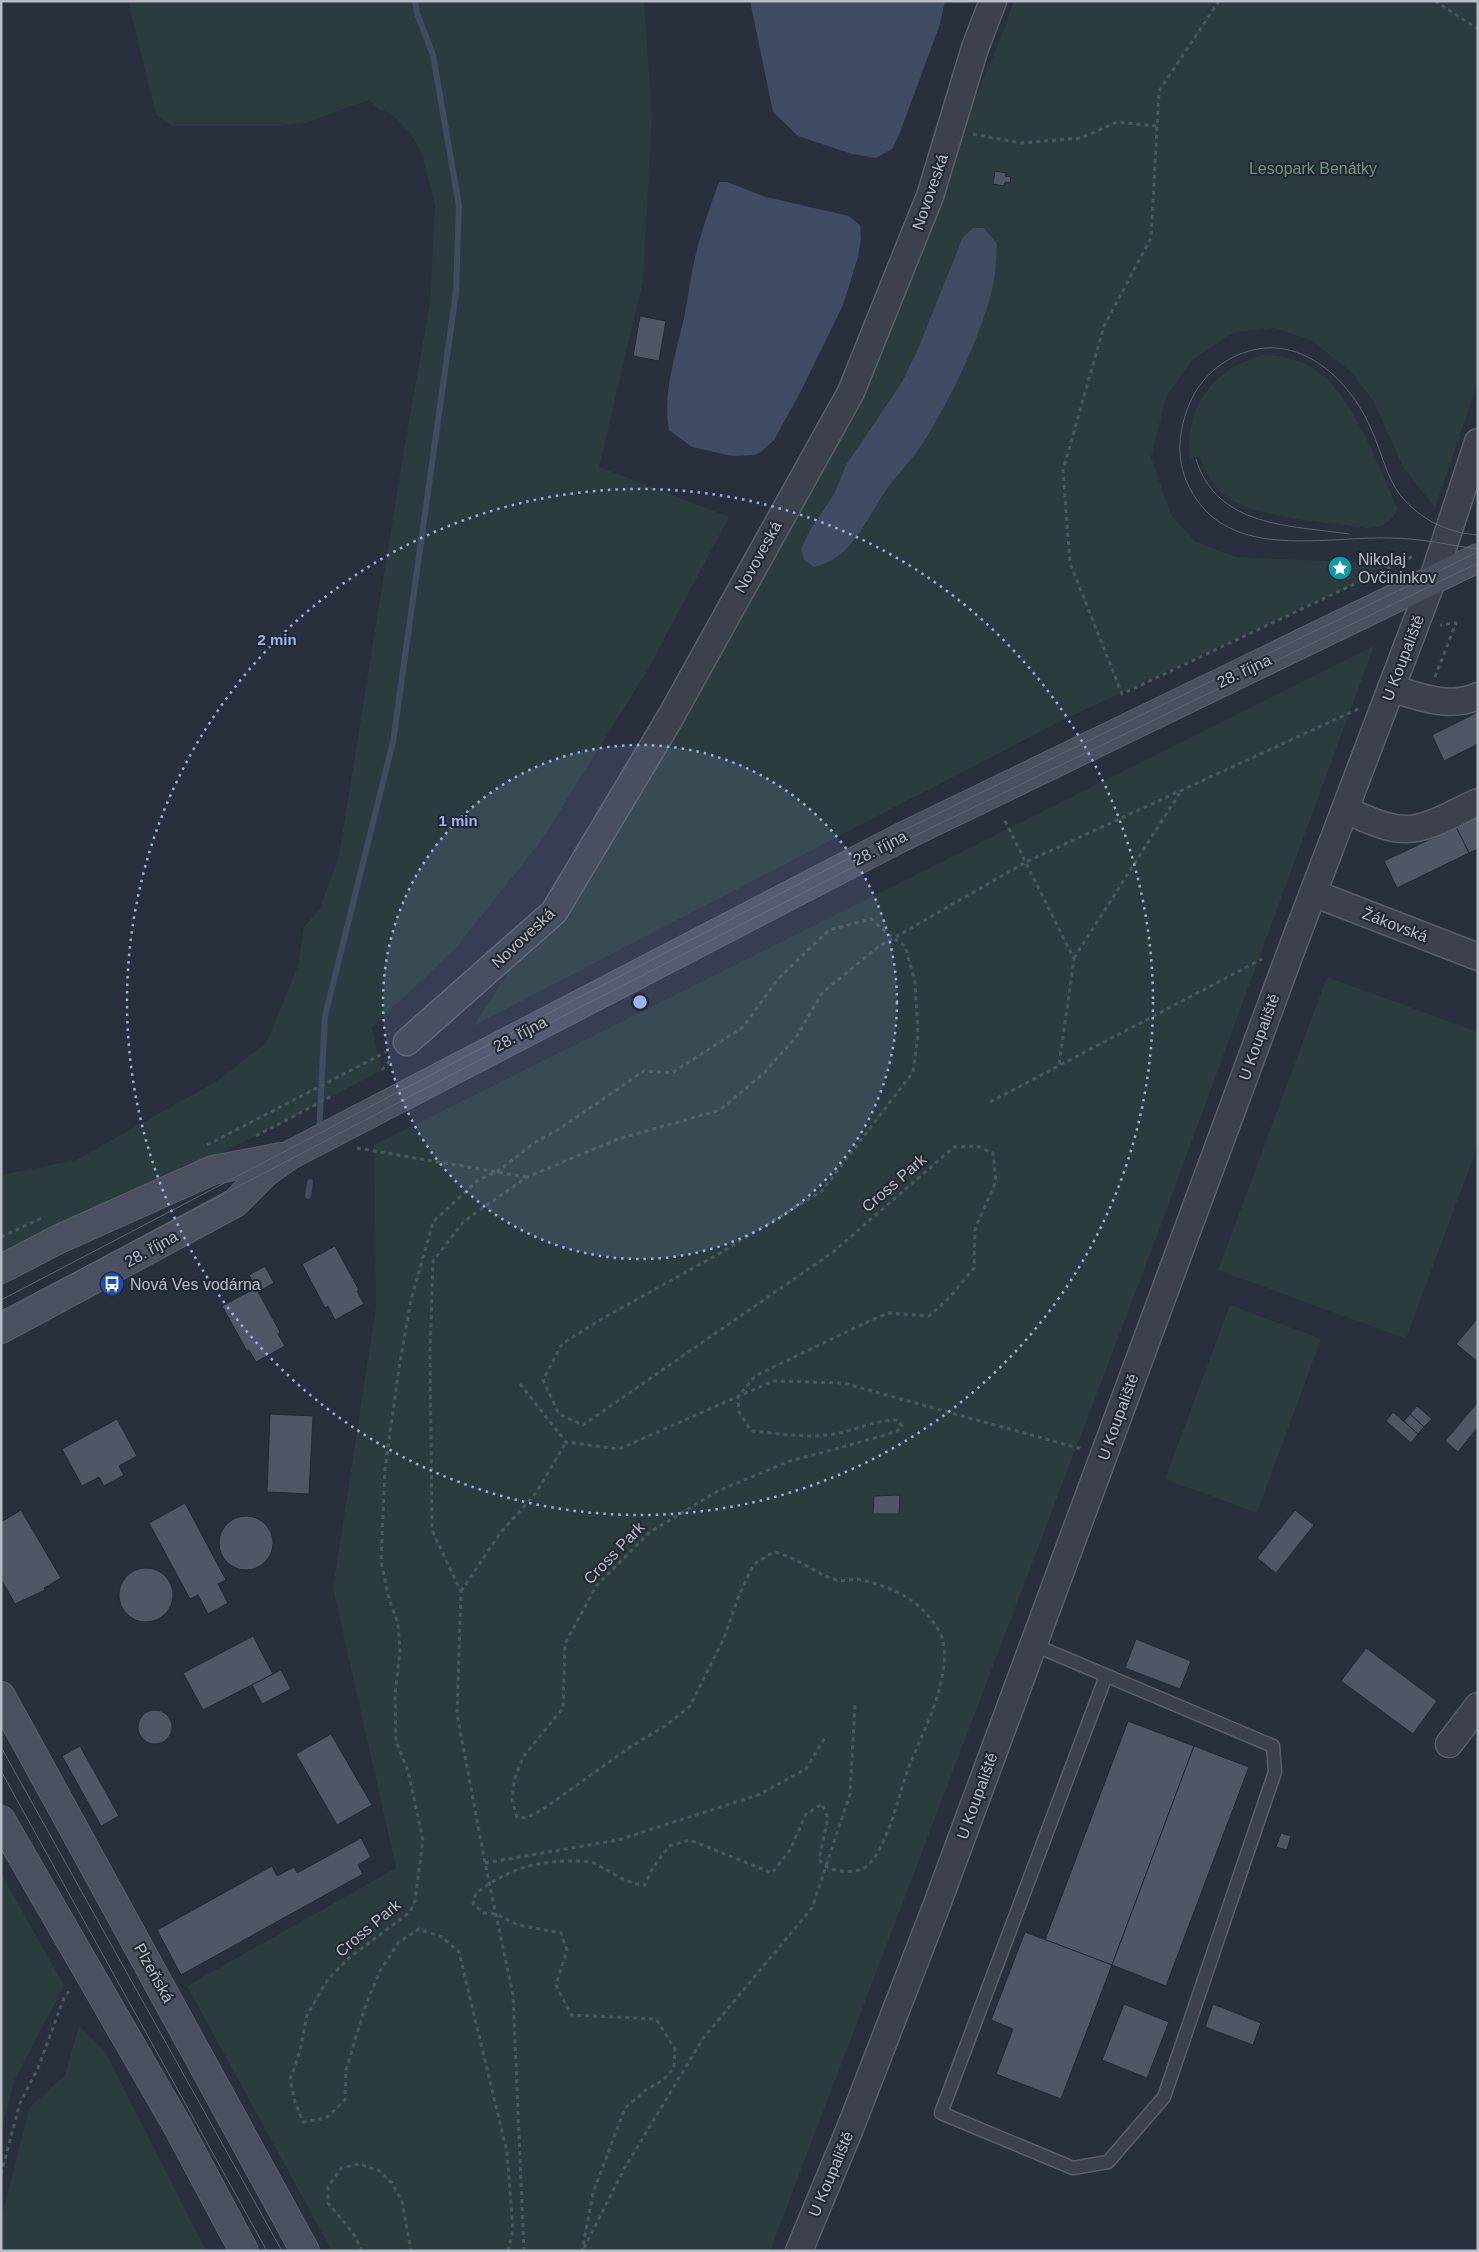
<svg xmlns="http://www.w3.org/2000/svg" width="1479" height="2252" viewBox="0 0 1479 2252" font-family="Arial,sans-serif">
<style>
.green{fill:#2b3c3f;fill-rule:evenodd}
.water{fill:#404c64}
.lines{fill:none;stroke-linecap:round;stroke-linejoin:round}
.stream{stroke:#404c64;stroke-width:6}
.building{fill:#4f5766;stroke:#232835}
.service-casing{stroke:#5a5f6b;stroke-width:15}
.minor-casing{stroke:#5a5f6b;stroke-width:29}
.secondary-casing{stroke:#5a5f6b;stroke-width:30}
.path{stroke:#4a595d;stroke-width:3;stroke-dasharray:4 4;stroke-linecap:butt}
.service{stroke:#3c414d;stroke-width:12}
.minor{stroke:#3c414d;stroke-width:26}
.secondary{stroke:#4a5060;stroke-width:28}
.tram{stroke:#5f6574;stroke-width:1}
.ring{fill:none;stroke:#99b1ec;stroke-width:2.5;stroke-dasharray:2.5 5}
.labels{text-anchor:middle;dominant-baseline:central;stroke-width:4;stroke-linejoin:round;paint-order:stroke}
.park-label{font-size:16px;fill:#72967e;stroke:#212633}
.street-label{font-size:16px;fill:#b8bdc8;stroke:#212633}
.poi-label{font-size:16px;fill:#b8bdc8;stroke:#212633;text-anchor:start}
.centre{fill:#99b1ec;stroke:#212633;stroke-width:2.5}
.ring-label{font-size:15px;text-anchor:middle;font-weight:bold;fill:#99b1ec;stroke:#212633;stroke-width:4;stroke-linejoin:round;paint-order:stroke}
</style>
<rect width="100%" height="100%" fill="#282f3d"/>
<!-- green -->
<g class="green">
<path d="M128,1h516l8,115 -9,165 -44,186 130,50 -82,154 -106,170 -86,108 -83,78 10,43 -130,68 -251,118v-81l75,-15 141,-79 50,-39 31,-76 6,-39 15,-17 20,-54 65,-407 26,-146 5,-98 -14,-54 -11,-18 -13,-14 -12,-8 -5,-1 -11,-10 -64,23 -26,3h-106l-17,-11z"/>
<path d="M1014,1h464v381l-43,126 -32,-41 -29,-65 -23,-30 -40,-32 -38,-12 -38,4 -42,27 -27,38 -15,60 20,58 25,27 40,15 160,7 -335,157 -588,305 203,-309 171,-321 153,-356zM997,244l-4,41 -13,42 -26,60 -27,50 -42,55 -32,51 -43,-13 24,-36 12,-29 56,-83 16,-33z"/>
<path d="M1263,355c17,0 36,4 51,14 38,23 66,101 84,140 -8,14 -16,19 -32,19 -37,-6 -111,-10 -139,-31 -15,-11 -21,-25 -28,-41l-10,4c-3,-53 22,-91 74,-105z"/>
<path d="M1374,646l-219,595 -385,1010h-438l-145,-265 209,-118 -63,-280 43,-281 -2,-162z"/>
<path d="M1327,977l151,55v113l-72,194 -188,-69z"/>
<path d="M1230,1305l91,34 -64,174 -92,-34z"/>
<path d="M1,1873l63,113 -49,93 -14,51z"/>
<path d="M79,2026l27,27 100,198h-205v-33l29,-111 35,-32z"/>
</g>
<!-- water -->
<g class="water">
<path d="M750,1h195l-5,23 -41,111 -7,14 -16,9 -24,-4 -54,-18 -25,-24z"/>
<path d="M719,182h8l39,15 83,19 11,9 1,14 -3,18 -15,48 -41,84 -28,51 -13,12 -7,3 -22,1 -40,-9 -23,-17c-7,-38 7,-75 15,-112 4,-20 6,-40 11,-60 6,-26 15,-51 24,-76z"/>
<path d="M973,228h11l13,16c-1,14 -1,29 -4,42 -12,50 -39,105 -65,149 -12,21 -30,38 -44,58 -19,29 -33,66 -70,74l-10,-7 -3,-11 9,-19 24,-36 12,-29 56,-83 16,-33 45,-112z"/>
</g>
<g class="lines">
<!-- stream -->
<g class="stream">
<path d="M319,1132l6,-116 68,-274 63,-450 3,-86 -26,-151 -16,-42 -2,-12"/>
<path d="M308,1196l2,-14"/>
</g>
</g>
<!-- building -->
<g class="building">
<path d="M995,171l11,2 -1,3 6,1 -1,6 -5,-1 -1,4 -11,-2z"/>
<path d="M640,316l26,5 -7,40 -26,-5z"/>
<path d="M1478,712v32l-34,17 -12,-26z"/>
<path d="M1478,816v33l-9,4 -13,-26z"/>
<path d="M1456,827l13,26 -72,35 -13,-27z"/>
<path d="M335,1246l24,44 -2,1 7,13 -29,16 -7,-14 -3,2 -23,-44z"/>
<path d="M265,1266l9,17 -16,9 -9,-17z"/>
<path d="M256,1288l24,44 -2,2 7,12 -29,16 -7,-12 -2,1 -25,-45z"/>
<path d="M1478,1318v44l-22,-18z"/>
<path d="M1478,1402v25l-20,25 -13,-11z"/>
<path d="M1417,1406l15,13 -8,8 -14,-13z"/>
<path d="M1393,1412l25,22 -7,9 -25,-22z"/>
<path d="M270,1414l43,2 -4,78 -42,-2z"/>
<path d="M1410,1414l14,13 -6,7 -14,-13z"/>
<path d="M117,1419l20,37 -18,10 5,9 -20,11 -5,-9 -17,9 -20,-37z"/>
<path d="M900,1495l-1,19h-26l1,-18z"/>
<path d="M185,1503l41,77 -8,4 10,19 -20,11 -10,-19 -8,4 -41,-76z"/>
<path d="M21,1510l40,68 -17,10 1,2 -30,14 -14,-25v-57z"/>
<path d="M1295,1510l19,15 -38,48 -19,-15z"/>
<circle cx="246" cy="1543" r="27"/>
<circle cx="146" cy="1595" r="27"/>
<path d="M253,1636l20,38 -70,36 -20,-37z"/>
<path d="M1136,1639l55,22 -11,28 -55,-21z"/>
<path d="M1366,1648l71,53 -24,33 -72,-53z"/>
<path d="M281,1670l10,19 -29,15 -10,-19z"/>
<circle cx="155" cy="1727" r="17"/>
<path d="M1128,1721l66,25 -82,219 -67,-25z"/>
<path d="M331,1734l41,71 -35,20 -41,-71z"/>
<path d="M80,1746l39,70 -18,10 -39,-70z"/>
<path d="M1194,1746l55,21 -83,219 -54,-21z"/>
<path d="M1281,1833l10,3 -4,14 -11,-3z"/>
<path d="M361,1838l10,19 -13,8 5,9 -182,101 -24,-45 115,-64 5,10 17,-9 3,6z"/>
<path d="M1025,1932l87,33 -51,134 -65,-25 17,-45 -22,-9z"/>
<path d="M1124,2004l45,18 -22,56 -45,-18z"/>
<path d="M1213,2004l48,19 -8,22 -48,-18z"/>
</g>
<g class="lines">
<!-- service casing -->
<g class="service-casing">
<path id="service" d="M1034,1645l239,101 2,26 -111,325 -56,65 -35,6 -132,-55 165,-437"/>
</g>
<!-- minor casing -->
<g class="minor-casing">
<g id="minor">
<path d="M1391,688c28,9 59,21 87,8"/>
<path d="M1345,810c18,7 40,19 60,19 23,1 52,-18 73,-27"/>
<path d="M1313,893l165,64"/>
<path d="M407,1042l147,-130 116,-194 181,-326 79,-196 45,-148 18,-47"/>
<path d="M1449,1744l29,-38"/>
<path d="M799,2251l50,-120 87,-224 358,-964 138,-362 46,-139"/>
</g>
</g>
<!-- secondary casing -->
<g class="secondary-casing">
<g id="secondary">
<path d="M1,1269l58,-30 154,-69 68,-13"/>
<path d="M1,1329l234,-126 31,-31 24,-17 610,-317 578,-280"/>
<path d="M1,1696l304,555"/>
<path d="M1,1820l177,307 66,124"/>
</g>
</g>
<!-- path -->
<g class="path">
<path d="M1219,1l-60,90 -8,147 -47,88 -41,144 7,93 52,131 294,-139"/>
<path d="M1435,1l43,28"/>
<path d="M973,134l48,9 60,-5 36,-16 40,4"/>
<path d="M1435,677l21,-54 -16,2"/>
<path d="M1005,821l69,138 -15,106"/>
<path d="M1074,958l107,-167"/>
<path d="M382,1070l9,-11"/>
<path d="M990,1102l272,-143"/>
<path d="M256,1136l78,-41"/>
<path d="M207,1145l179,-93"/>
<path d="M357,1148l169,29"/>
<path d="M1,1237l41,-19"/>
<path d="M520,1384l46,58 53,7 154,-68 70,2 239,66"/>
<path d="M461,1591l40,-59 35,-39 30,-51"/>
<path d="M485,1863l133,-23 140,-45 48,-26 20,-33"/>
<path d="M1,2174l19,-71 18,-35 26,-70 7,-10"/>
<path d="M584,2248l40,-79 80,-132 108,-129 38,-114 5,-89"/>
<path d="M362,2251l-9,-18 -25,-30v-16l13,-19 18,-4 21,7 12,12 10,18 9,50"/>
<path d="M508,2251l5,-21 -6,-78 -48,-200 -17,-15 -23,-8 -21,14 -18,28 -14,33 -20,66 -1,30 -19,18 -23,4 -8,-20 -5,-22 10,-29 7,-36 21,-36 22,-22 60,-45 5,-11 8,-61 -15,-69 -12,-30 -1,-47 5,-43 -2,-27 -9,-25 -8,-38 4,-92 14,-101 12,-68 22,-78 45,-42 19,-8 37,-29 25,-14 85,-58 28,2 71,-46 35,-48 51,-49 42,-11 22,19 12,8 10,36 3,52 -5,38 -91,119 -107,65 -110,61 -43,27 -19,36 16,34 24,11 250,-173 121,-105 23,-1 16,7 3,28 -21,48 -1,39 -25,30 -20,18 -40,-3 -20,8 -114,55 -17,21 1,15 12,19c28,2 55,8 84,3 21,-4 42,-15 63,-14l4,6 -5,5 -15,5 -95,26 -69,29 -68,41 -54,54 -31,58 -2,64 -40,49 -9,24 -2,19 5,17 9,1 16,-8 88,-63 35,-21 25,-20 34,-68 15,-43 15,-31 20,-12c23,5 40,21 62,28 8,2 18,-2 26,0 33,8 60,21 77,51 9,16 5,39 1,56 -7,27 -21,55 -32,82 -9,25 -21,80 -41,97 -9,8 -30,6 -40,1 -3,-1 -6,-5 -8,-8l9,-41 -6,-14 -16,10 -16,36 -18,23 -82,-33 -21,6 -17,23 -7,16c-19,-1 -33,-13 -49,-21 -6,-3 -16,-3 -23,-3 -39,0 -66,9 -97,32l-3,11 11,9 12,1 22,11 43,8 6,17 -11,35 15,30 85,4 19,30 -1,19 -11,12 -17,10 -21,18 -32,85 -11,58"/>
<path d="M524,2251l-11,-256 -28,-132 -28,-149 4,-122 -29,-62 -2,-177 3,-92 31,-40 63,-44 91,-38 102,-29 45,-38 32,-36 25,-43 56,-46 148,-85 332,-153"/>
</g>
<!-- service -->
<use href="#service" class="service"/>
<!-- minor -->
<use href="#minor" class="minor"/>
<!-- secondary -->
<use href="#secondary" class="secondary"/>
<!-- tram -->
<g class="tram">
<path d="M1196,459c21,69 94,66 153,75"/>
<path d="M1478,535c-30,-2 -57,-15 -77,-39 -15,-19 -19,-43 -29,-65 -19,-46 -65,-94 -119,-81 -26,6 -49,24 -61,48 -12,26 -17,55 -6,82 35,84 134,56 204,58 30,0 58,7 88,11"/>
<path d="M1,1300l569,-298 328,-169 580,-281"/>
<path d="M1,1311l574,-301 327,-168 576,-279"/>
<path d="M1,1747l281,504"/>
<path d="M1,1771l266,480"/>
</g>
</g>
<!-- distance rings -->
<circle cx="640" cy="1002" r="257" fill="#99b1ec" fill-opacity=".12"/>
<g class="ring">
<circle cx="640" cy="1002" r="257"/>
<circle cx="640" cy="1002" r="513"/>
</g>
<!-- icons -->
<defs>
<g id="sight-disc" transform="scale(1.25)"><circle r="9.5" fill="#0f9aa8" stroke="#212633"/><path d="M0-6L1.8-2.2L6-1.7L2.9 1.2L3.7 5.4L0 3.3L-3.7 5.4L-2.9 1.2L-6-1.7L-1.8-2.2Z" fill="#fff"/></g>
<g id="bus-disc" transform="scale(1.25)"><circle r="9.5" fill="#1a4fb4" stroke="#212633"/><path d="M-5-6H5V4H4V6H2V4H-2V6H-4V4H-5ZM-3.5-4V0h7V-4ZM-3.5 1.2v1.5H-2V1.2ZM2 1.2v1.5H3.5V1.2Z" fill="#fff"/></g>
</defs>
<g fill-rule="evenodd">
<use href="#sight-disc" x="1340" y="568"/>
<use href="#bus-disc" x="112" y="1284"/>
</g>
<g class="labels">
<!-- park labels -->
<g class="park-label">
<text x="1313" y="168">Lesopark Benátky</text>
</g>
<!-- street labels -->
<g class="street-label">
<text transform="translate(930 192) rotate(-71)">Novoveská</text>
<text transform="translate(758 557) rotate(-61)">Novoveská</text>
<text transform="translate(1403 658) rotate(-69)">U Koupaliště</text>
<text transform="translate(1244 671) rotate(-25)">28. října</text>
<text transform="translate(880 848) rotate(-27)">28. října</text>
<text transform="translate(1395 925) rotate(21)">Žákovská</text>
<text transform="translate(523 938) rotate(-43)">Novoveská</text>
<text transform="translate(520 1034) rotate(-28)">28. října</text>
<text transform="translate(1259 1037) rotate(-70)">U Koupaliště</text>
<text transform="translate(894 1183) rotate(-41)">Cross Park</text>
<text transform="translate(151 1249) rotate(-29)">28. října</text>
<text transform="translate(1118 1417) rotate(-70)">U Koupaliště</text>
<text transform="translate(614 1553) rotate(-46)">Cross Park</text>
<text transform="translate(977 1796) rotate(-70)">U Koupaliště</text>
<text transform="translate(368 1928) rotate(-40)">Cross Park</text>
<text transform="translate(154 1973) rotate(61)">Plzeňská</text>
<text transform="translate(831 2174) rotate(-67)">U Koupaliště</text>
</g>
<!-- poi labels -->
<g class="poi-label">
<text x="1358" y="559">Nikolaj<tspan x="1358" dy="18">Ovčininkov</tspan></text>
<text x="130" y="1284">Nová Ves vodárna</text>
</g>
</g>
<circle cx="640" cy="1002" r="8" class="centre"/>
<g class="ring-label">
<text x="277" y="645">2 min</text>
<text x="458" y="826">1 min</text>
</g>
<!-- border -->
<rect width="1479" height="2252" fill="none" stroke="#b8bdc8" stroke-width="5"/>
</svg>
